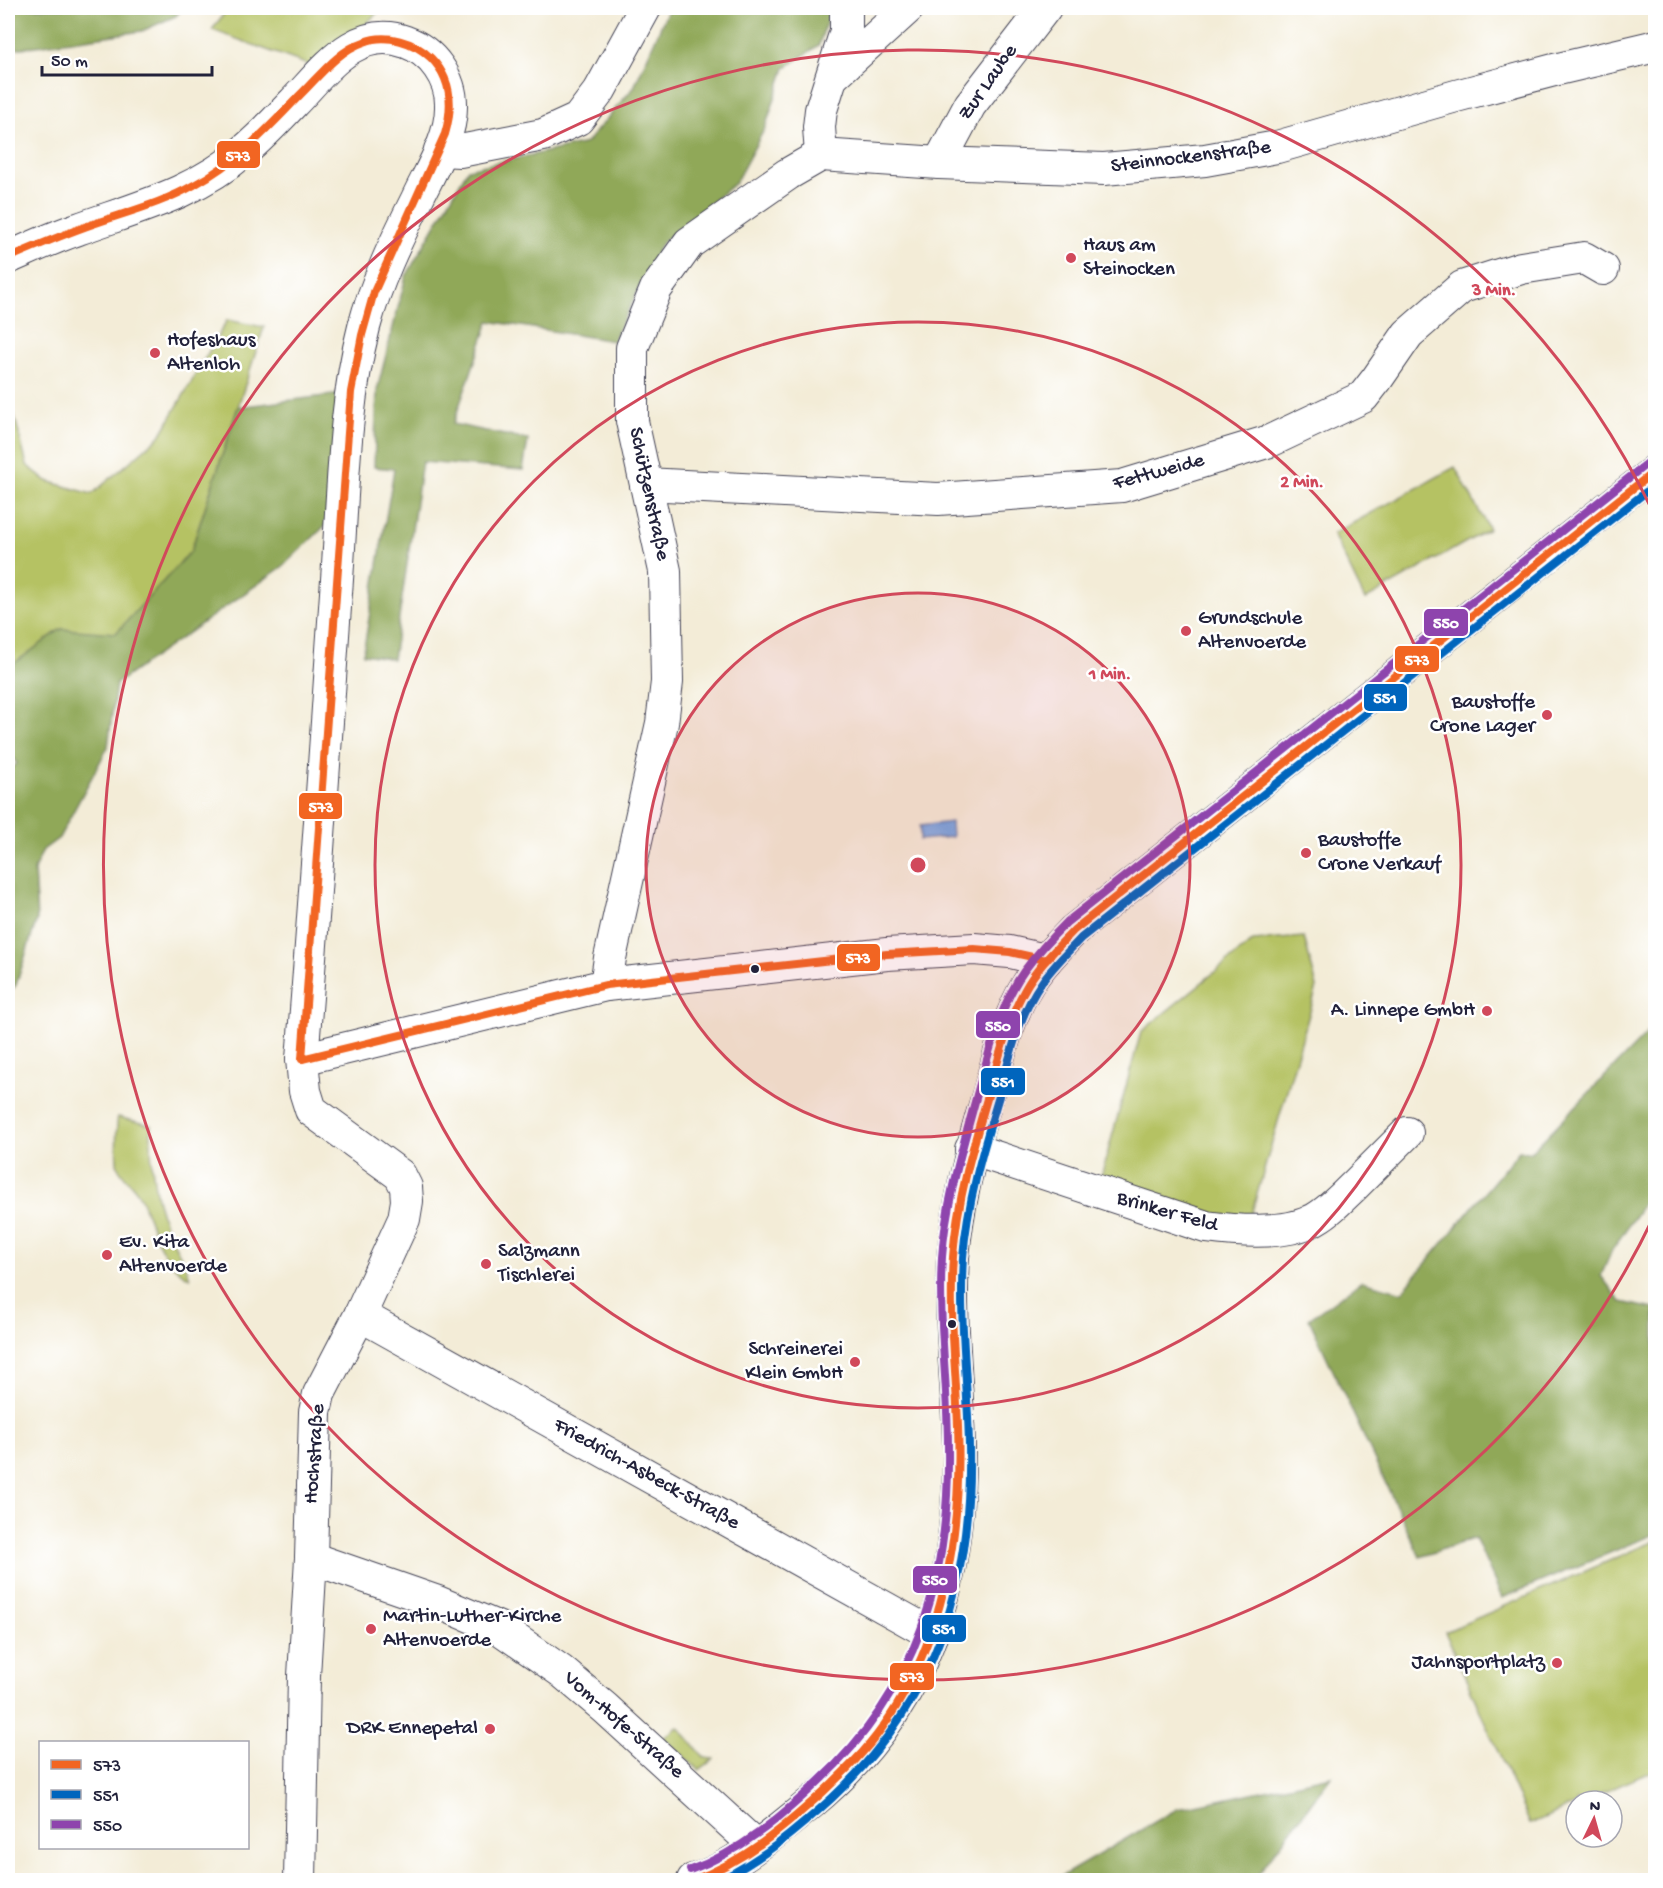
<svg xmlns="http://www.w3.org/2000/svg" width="1663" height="1888" viewBox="0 0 1663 1888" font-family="'Gochi Hand',sans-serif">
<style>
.green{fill:#b5c263;stroke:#6c724f;stroke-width:1.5}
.forest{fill:#90a859;stroke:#59654a;stroke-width:1.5}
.water{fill:#73a4de;stroke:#4a638c;stroke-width:1.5}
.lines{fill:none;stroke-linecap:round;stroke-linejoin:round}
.minor-casing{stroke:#414052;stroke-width:34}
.minor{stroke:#fff;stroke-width:32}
.bus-1-casing{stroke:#fff;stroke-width:12}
.bus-2-casing{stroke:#fff;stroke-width:12}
.bus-3-casing{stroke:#fff;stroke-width:12}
.bus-1{stroke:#f26522;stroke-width:8}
.bus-2{stroke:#0065bd;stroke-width:8}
.bus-3{stroke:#8e44ad;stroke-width:8}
.ring{fill:none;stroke:#d1495b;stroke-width:3}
.poi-dot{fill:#d1495b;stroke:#fff;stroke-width:2}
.bus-dot{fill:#22223b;stroke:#fff;stroke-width:2}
.labels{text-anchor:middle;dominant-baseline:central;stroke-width:5;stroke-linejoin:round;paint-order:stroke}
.street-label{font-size:21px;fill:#22223b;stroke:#fff}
.poi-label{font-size:21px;fill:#22223b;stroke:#fff;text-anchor:start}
.centre{fill:#d1495b;stroke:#fff;stroke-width:3}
.ring-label{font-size:18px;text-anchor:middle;font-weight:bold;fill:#d1495b;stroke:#fff;stroke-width:5;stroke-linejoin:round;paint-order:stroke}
.line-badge{stroke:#fff;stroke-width:2}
.badge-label{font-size:16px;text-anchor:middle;font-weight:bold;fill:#fff}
</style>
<rect width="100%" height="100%" fill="#fff"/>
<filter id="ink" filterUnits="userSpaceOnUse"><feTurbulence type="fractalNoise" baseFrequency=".0167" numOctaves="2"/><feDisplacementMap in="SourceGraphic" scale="12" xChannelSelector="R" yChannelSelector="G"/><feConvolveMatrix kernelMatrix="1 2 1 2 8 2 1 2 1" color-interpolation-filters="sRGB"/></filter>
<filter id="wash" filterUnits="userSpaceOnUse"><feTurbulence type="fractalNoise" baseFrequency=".008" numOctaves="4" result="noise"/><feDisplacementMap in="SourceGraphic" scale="24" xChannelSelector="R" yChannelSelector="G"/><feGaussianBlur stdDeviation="1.35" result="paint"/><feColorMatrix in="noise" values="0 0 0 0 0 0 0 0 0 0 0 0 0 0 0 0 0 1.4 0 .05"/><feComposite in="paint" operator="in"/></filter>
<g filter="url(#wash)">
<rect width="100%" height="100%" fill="#f3ecd7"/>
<!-- green -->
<g class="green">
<path d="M228,8h154l-22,22 -49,36 -99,-36z"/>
<path d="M227,320l37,7 -73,224 -75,83 -55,-5 -53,39v-277l19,74 20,16 45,13 68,-58z"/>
<path d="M1455,467l34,62 -124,71 -32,-66z"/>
<path d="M1304,937l13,50 -68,235 -51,-4 -98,-38 41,-148 112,-91z"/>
<path d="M118,1117l33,8c-1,35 2,69 15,102 7,17 19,33 24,51 -33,-16 -37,-56 -52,-85 -6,-9 -15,-16 -20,-26 -2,-4 -2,-45 0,-50z"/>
<path d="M1655,1541v229l-71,31h-8v3l-46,20 -85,-192z"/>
<path d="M678,1727l27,31 9,1 -15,11 -36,-32z"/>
</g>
<!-- forest -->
<g class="forest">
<path d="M8,8h175l-7,8 -34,15 -134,19z"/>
<path d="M669,8h162l-12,37 -34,23 -20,60 -30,55 -74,61 -48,97 -124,-20 -36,103 75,16 -5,30 -101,-8 -29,197 -30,-5 31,-185 -20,-2 3,-77 29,-114 62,-107 118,-26 48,-56z"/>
<path d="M340,394l-14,131 -44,42 -166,117 -8,63 -49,91 -16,12 -9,20 3,49 -21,66 -8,9v-224l9,-6 -9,-15v-81l53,-39 55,4 75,-82 47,-144z"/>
<path d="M1655,1025v161l-43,64 -11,26 20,26 34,7v225l-153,64 -27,-60 -55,19 -111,-238 53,-38 40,11 117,-141 12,1z"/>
<path d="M1331,1776l-77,104h-199l122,-71z"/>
</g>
<!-- water -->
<path class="water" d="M951,822l1,15 -32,3v-14z"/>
</g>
<g filter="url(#ink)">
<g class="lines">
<!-- minor casing -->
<g class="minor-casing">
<g id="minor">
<path d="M832,77l76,-69"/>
<path d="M440,150l20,1 83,-16 35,-16 22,-29 45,-82"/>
<path d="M821,155l118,8 165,6 101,-9 72,-13 179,-51 98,-26 102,-24"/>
<path d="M821,155l-2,-28 2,-17 25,-79v-23"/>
<path d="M939,163l31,-58 75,-97"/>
<path d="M8,258c23,-10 46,-21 70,-29 58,-21 118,-36 166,-78 17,-14 33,-31 49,-48 30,-30 62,-80 113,-61 26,9 46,37 45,65 0,32 -21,64 -34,92 -21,42 -41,83 -53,128 -22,85 -21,178 -28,266 -11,155 -21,311 -34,466l3,32 6,19 89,65 6,12 1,14 -3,18 -44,96 -41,79 -4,18 -4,146 -7,118 -4,204"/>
<path d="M646,484l292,15 184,-13 148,-45 93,-44 14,-18 31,-45 54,-47 59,-19 63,-10 19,11"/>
<path d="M606,985l4,-27 52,-235 5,-41 -2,-111 -33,-150v-73l24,-59 33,-46 99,-69 33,-19"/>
<path d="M302,1059l304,-74 281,-31 87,-5 36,3 36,8"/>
<path d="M971,1149l235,78c29,4 78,8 105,-6 17,-8 30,-23 43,-35 18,-18 35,-35 53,-53"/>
<path d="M360,1315l572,319"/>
<path d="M311,1558l124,43 64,27 62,43 44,37 151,138"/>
<path d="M693,1880c40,-11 85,-50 118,-77 113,-93 149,-212 148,-354 -1,-64 -10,-128 -6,-192 5,-57 19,-111 36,-165 10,-36 19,-76 39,-108 12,-20 30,-37 46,-54l582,-460"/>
</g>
</g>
<!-- minor -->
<use href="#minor" class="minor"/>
<!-- bus-1 casing -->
<g class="bus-1-casing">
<g id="bus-1">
<path d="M8,258c28,-12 56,-24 85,-34 34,-12 70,-21 101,-39 41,-22 73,-55 104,-88 20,-19 39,-46 66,-55 22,-9 51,0 67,16 22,22 22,49 14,76l-71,158 -12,43 -11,57 -49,667"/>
<path d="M302,1059l304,-74 281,-31 87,-5 36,3 36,8"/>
<path d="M693,1880c49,-17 92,-53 130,-88 21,-20 43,-41 59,-64 63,-88 80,-196 76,-302 -2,-56 -9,-113 -5,-169 4,-57 20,-111 36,-165 11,-37 19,-75 39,-108 12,-20 30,-37 46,-54l582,-460"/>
</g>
</g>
<!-- bus-2 casing -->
<g class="bus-2-casing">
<path id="bus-2" d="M720,1880c41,-20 78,-51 112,-82 104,-97 140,-212 137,-352 -1,-63 -10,-125 -6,-188 4,-55 20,-109 36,-162 11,-39 19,-80 43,-114 11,-16 26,-30 39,-44l575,-454"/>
</g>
<!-- bus-3 casing -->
<g class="bus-3-casing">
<path id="bus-3" d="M690,1870c49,-17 91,-53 129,-89 98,-91 131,-202 129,-334 0,-63 -10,-126 -6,-190 4,-58 22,-114 37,-170 12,-40 21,-82 45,-116 13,-18 28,-34 43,-49l582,-460"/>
</g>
<!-- bus-1 -->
<use href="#bus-1" class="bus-1"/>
<!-- bus-2 -->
<use href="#bus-2" class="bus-2"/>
<!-- bus-3 -->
<use href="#bus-3" class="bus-3"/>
</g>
</g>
<!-- distance rings -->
<circle cx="918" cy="865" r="272" fill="#d1495b" fill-opacity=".12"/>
<g class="ring">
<circle cx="918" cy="865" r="272"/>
<circle cx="918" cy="865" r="543"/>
<path d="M1654 1216A815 815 0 1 1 1654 514"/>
</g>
<!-- markers -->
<g class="poi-dot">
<circle cx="1071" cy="258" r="6"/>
<circle cx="155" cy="353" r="6"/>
<circle cx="1186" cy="631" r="6"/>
<circle cx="1547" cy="715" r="6"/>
<circle cx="1306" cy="853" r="6"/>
<circle cx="1487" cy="1011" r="6"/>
<circle cx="107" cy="1255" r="6"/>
<circle cx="486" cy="1264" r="6"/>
<circle cx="855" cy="1362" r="6"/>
<circle cx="371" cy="1629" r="6"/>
<circle cx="1557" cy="1663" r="6"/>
<circle cx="490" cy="1729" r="6"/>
</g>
<g class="bus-dot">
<circle cx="755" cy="969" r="5"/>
<circle cx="952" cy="1324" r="5"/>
</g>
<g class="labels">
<!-- street labels -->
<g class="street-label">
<text transform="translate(989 83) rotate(-55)">Zur Laube</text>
<text transform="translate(1191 158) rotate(-7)">Steinnockenstraße</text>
<text transform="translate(1159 473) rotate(-15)">Fettweide</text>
<text transform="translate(648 494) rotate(78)">Schützenstraße</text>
<text transform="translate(1167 1213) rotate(16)">Brinker Feld</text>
<text transform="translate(316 1454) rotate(-86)">Hochstraße</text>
<text transform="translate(646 1475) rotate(29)">Friedrich-Asbeck-Straße</text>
<text transform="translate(623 1726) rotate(41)">Vom-Hofe-Straße</text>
</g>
<!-- poi labels -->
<g class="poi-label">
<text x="1083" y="246">Haus am<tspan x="1083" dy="24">Steinocken</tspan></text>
<text x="167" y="341">Hofeshaus<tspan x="167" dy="24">Altenloh</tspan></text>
<text x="1198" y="619">Grundschule<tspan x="1198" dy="24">Altenvoerde</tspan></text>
<text x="1535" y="703" text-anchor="end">Baustoffe<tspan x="1535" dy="24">Crone Lager</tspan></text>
<text x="1318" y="841">Baustoffe<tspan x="1318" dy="24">Crone Verkauf</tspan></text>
<text x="1475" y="1011" text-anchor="end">A. Linnepe GmbH</text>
<text x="119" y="1243">Ev. Kita<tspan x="119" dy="24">Altenvoerde</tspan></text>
<text x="498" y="1252">Salzmann<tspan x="498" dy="24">Tischlerei</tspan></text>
<text x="843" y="1350" text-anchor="end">Schreinerei<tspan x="843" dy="24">Klein GmbH</tspan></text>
<text x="383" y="1617">Martin-Luther-Kirche<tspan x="383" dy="24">Altenvoerde</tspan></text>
<text x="1545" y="1663" text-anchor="end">Jahnsportplatz</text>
<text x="478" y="1729" text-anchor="end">DRK Ennepetal</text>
</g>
</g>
<circle cx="918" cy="865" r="9" class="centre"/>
<g class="ring-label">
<text x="1494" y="295">3 Min.</text>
<text x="1302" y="487">2 Min.</text>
<text x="1110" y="679">1 Min.</text>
</g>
<g class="line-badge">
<rect x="216" y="140" width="45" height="29" rx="6" fill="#f26522"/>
<rect x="1423" y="608" width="46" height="29" rx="6" fill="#8e44ad"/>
<rect x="1394" y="645" width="46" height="28" rx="6" fill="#f26522"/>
<rect x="1363" y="683" width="45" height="29" rx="6" fill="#0065bd"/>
<rect x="298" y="792" width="45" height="28" rx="6" fill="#f26522"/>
<rect x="836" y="943" width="45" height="29" rx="6" fill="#f26522"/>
<rect x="975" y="1010" width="46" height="29" rx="6" fill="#8e44ad"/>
<rect x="980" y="1067" width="46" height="29" rx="6" fill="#0065bd"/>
<rect x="912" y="1565" width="46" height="29" rx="6" fill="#8e44ad"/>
<rect x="921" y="1614" width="46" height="29" rx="6" fill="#0065bd"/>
<rect x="889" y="1662" width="46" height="29" rx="6" fill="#f26522"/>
</g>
<g class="badge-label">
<text x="238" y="161">573</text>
<text x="1446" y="628">550</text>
<text x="1417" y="665">573</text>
<text x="1385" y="703">551</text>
<text x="321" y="812">573</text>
<text x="858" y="963">573</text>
<text x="998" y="1031">550</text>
<text x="1003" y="1087">551</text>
<text x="935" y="1585">550</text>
<text x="944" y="1634">551</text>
<text x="912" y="1682">573</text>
</g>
<!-- margin -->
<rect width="1663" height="1888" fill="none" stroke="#fff" stroke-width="30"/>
<!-- legend -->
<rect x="39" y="1741" width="210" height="108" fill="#ffffff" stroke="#a7a7b1" stroke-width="1.5"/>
<rect x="51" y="1760" width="30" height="9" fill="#f26522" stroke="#a7a7b1" stroke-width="1.5"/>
<text x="93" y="1771" font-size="18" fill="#22223b">573</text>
<rect x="51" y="1790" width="30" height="9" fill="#0065bd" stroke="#a7a7b1" stroke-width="1.5"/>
<text x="93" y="1801" font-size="18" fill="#22223b">551</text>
<rect x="51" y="1820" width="30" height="9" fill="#8e44ad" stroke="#a7a7b1" stroke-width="1.5"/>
<text x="93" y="1831" font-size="18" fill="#22223b">550</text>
<!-- north arrow -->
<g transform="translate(1594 1819) rotate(5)"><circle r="28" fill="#ffffff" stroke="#a7a7b1" stroke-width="1.5"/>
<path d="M0-4.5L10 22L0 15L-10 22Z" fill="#d1495b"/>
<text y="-9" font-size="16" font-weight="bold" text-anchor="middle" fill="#22223b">N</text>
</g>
<!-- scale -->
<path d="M42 66v9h170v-9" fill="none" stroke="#22223b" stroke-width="3"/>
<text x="51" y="66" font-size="18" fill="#22223b" stroke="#ffffff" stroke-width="4.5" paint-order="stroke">50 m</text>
</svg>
